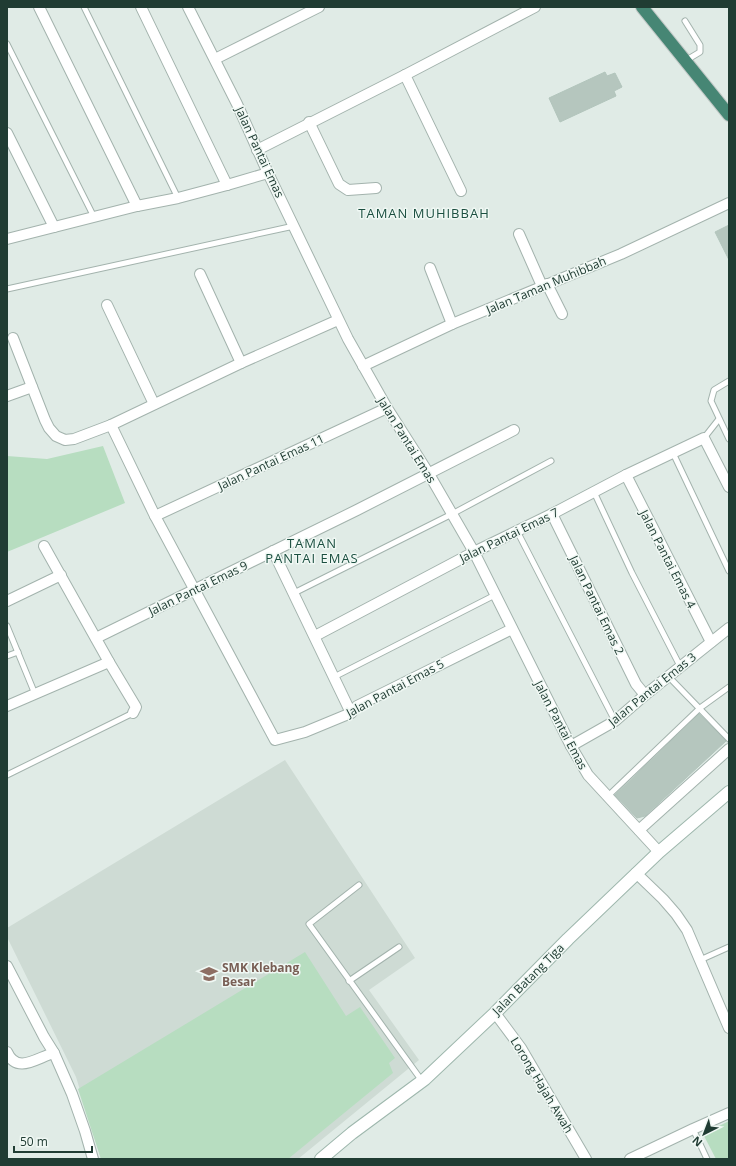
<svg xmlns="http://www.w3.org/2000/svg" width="736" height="1166" viewBox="0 0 736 1166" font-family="'Open Sans',sans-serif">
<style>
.built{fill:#cedbd4}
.green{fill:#b7ddc0}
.building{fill:#b5c6be;stroke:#b2c5bc}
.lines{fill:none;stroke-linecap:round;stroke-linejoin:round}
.service-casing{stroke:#a3b3ad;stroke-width:7}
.minor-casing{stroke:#a3b3ad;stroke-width:12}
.secondary-casing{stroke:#9eb7ad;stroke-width:14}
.trunk-casing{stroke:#c1c8c6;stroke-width:14}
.service{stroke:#fff;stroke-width:5}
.minor{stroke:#fff;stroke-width:10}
.secondary{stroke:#fff;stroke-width:12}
.trunk{stroke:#468674;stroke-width:12}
.labels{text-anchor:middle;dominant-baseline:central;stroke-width:3;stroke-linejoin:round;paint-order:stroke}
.street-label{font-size:12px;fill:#203c33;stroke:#f0f8f4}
.education-label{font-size:12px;font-weight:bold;fill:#785e54;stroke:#f0f8f4;text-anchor:start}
.neighbourhood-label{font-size:13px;letter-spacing:1px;fill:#1b4f40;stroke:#f0f8f4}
</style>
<rect width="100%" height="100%" fill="#e0ebe6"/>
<!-- built -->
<path class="built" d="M285,760l130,198 -46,32 50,70 -121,99h-197l-25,-82 -69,-140v-9z"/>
<!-- green -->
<g class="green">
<path d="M103,446l22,57 -118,49v-96l40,3z"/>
<path d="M305,952l41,64 14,-9 35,51 -6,5 4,10 -105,86h-187l-23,-70z"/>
<path d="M729,1121v38h-13l-13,-25z"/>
</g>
<!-- building -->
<g class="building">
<path d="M605,72l2,4 8,-3 7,14 -8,4 2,5 -56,26 -11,-24z"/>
<path d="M729,225v35l-14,-28z"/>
<path d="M699,714l27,27 -81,75 -8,2 -22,-23z"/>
</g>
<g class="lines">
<!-- service casing -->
<g class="service-casing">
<g id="service">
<path d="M84,7l94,191"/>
<path d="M685,21l15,24v7l-15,9"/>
<path d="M7,44l87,173"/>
<path d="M7,289l287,-63"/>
<path d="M729,381l-15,9 -3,11 18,38"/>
<path d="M704,438l15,-19"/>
<path d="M673,453l56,118"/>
<path d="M594,492l38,81 48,93"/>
<path d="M517,531l98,190"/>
<path d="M294,593l158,-79 99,-53"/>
<path d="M7,626l28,68"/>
<path d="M7,656l11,-4"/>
<path d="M668,676l61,63"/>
<path d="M334,677l161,-82"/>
<path d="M7,775l126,-62"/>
<path d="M608,796l92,-88 29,-21"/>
<path d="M359,885l-50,39 113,157"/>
<path d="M700,960l29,-13"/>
<path d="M349,981l50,-34"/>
<path d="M693,1129l14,30"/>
</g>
</g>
<!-- minor casing -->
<g class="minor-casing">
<g id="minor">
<path d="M39,7l98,199"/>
<path d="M141,7l86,178"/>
<path d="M188,7l49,97 31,69 80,166 39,69 42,66 45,78 97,194 17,29 71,77"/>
<path d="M215,59l104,-52"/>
<path d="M405,75l56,116"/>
<path d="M309,122l30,62 9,6 28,-2"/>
<path d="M7,133l47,94"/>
<path d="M257,150l148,-75 130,-68"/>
<path d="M519,234l23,52"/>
<path d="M7,239l130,-33 41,-8 49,-13 41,-12"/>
<path d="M430,268l22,56"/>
<path d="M200,274l41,89"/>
<path d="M547,284l15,30"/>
<path d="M107,305l47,99"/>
<path d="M13,338l32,82 4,8 7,8 9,4 9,-1 37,-14 130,-62 97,-43"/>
<path d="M363,366l89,-42 169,-70 108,-51"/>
<path d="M7,396l25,-9"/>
<path d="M111,425l44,91 120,224 30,-8 46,-19 6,-7 155,-77"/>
<path d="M626,475l85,167"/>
<path d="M552,514l84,170 9,11"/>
<path d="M155,516l232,-108"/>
<path d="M44,546l65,116 27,45 -3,6"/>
<path d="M273,551l78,162"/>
<path d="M7,601l54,-26"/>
<path d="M315,636l159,-84 78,-38 74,-39 78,-37 25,49"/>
<path d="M96,638l261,-128 157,-80"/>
<path d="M7,706l102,-44"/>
<path d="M571,746l44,-25 30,-26 84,-67"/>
<path d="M639,830l90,-81"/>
<path d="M636,873l27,26 13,15 11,16 42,98"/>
<path d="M7,966l37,71 10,16"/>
<path d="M495,1013l26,35 65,111"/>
<path d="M7,1052c10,23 31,5 47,1l18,41 13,37 8,28"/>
<path d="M630,1159l63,-30 36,-16"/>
</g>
</g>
<!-- secondary casing -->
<g class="secondary-casing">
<path id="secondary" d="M321,1159l31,-26 73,-54 70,-66 73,-74 91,-87 70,-60"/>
</g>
<!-- trunk casing -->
<g class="trunk-casing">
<path id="trunk" d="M642,7l87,108"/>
</g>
<!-- service -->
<use href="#service" class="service"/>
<!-- minor -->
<use href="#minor" class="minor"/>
<!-- secondary -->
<use href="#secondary" class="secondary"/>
<!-- trunk -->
<use href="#trunk" class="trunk"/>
</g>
<!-- icons -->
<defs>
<g id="school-bare" transform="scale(1.38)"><path d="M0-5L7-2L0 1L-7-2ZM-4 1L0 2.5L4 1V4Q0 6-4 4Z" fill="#8d6e63" stroke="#f0f8f4" stroke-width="2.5" paint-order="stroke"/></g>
</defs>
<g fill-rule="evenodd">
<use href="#school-bare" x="209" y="974"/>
</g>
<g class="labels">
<!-- street labels -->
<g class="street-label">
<text transform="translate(260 152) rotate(65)">Jalan Pantai Emas</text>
<text transform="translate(546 285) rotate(-23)">Jalan Taman Muhibbah</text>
<text transform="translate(407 440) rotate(58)">Jalan Pantai Emas</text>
<text transform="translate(271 462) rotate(-25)">Jalan Pantai Emas 11</text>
<text transform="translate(509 535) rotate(-26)">Jalan Pantai Emas 7</text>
<text transform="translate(668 559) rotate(63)">Jalan Pantai Emas 4</text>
<text transform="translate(198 588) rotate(-26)">Jalan Pantai Emas 9</text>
<text transform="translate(597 605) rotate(64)">Jalan Pantai Emas 2</text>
<text transform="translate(395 688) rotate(-28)">Jalan Pantai Emas 5</text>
<text transform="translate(652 689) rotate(-39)">Jalan Pantai Emas 3</text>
<text transform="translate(561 725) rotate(62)">Jalan Pantai Emas</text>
<text transform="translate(528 979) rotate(-45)">Jalan Batang Tiga</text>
<text transform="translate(542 1085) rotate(59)">Lorong Hajah Awah</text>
</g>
<!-- education labels -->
<g class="education-label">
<text x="222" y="967">SMK Klebang<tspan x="222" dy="14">Besar</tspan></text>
</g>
<!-- neighbourhood labels -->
<g class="neighbourhood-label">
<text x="424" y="213">TAMAN MUHIBBAH</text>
<text x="312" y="543">TAMAN<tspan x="312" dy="15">PANTAI EMAS</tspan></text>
</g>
</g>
<!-- border -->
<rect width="736" height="1166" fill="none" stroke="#203c33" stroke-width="16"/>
<!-- north arrow -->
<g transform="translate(704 1134) rotate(222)" stroke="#f0f8f4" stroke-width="3" paint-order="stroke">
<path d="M0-3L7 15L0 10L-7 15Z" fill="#203c33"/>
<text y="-6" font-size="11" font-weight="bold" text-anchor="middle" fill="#203c33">N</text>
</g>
<!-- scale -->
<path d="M14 1146v6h78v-6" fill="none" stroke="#203c33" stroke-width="2"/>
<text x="20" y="1146" font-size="12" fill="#203c33" stroke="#f0f8f4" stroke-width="3" paint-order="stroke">50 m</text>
</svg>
